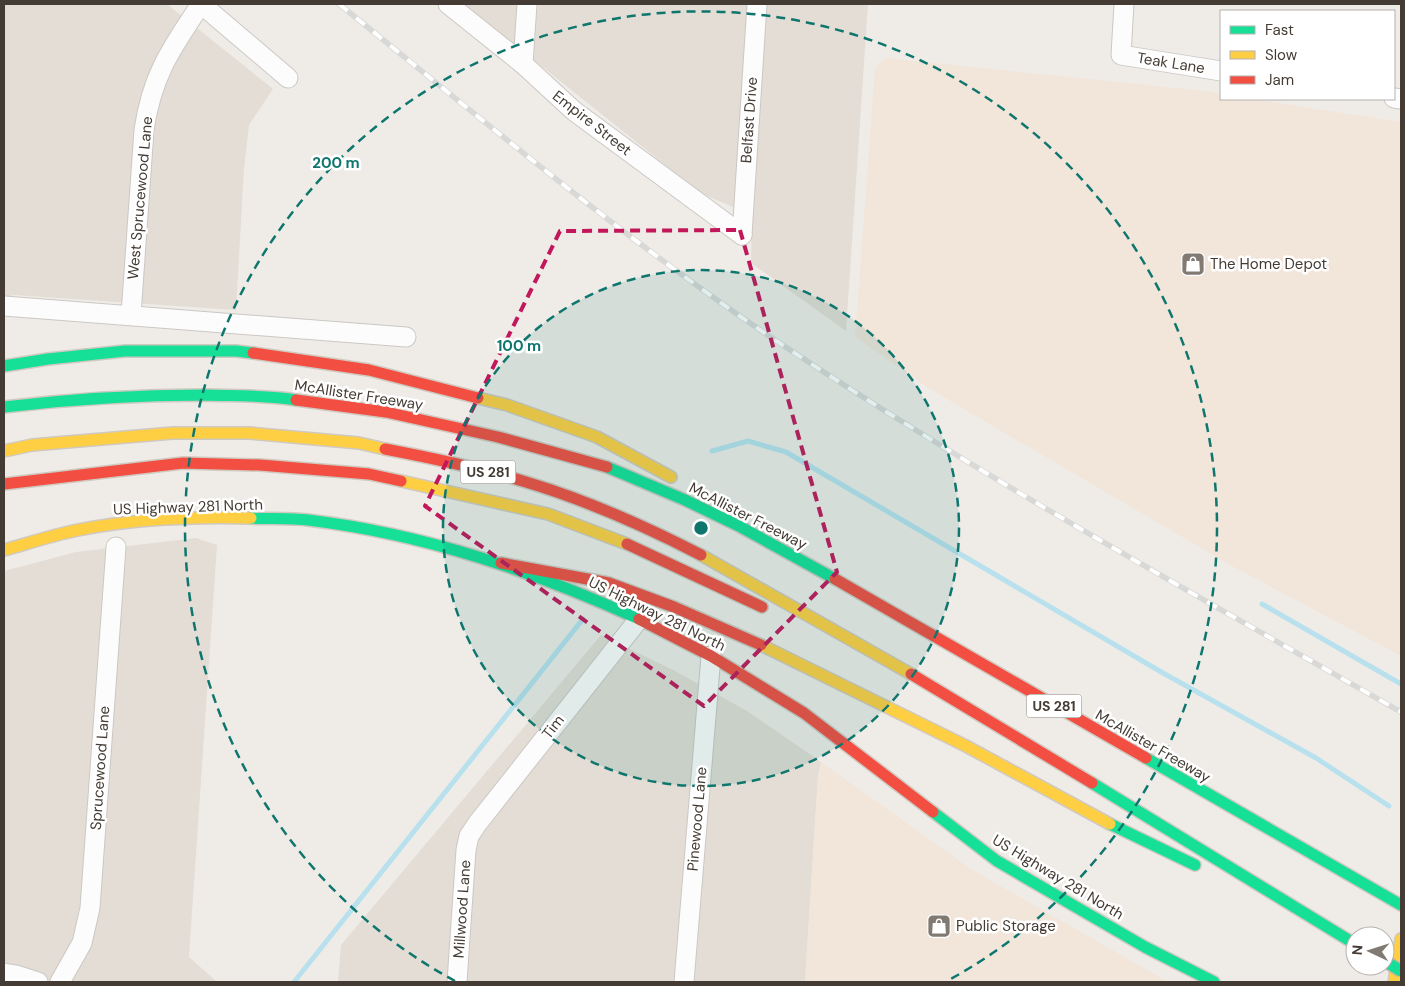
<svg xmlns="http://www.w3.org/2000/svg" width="1405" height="986" viewBox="0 0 1405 986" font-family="'DM Sans',sans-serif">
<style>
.residential{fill:#e3ddd5}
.commercial{fill:#f2e5da}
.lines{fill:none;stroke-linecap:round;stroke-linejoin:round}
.stream{stroke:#b8e1ed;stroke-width:5}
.street-casing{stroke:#cbc8c4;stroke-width:21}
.fast-casing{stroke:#d0c9c0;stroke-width:14}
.slow-casing{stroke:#d0c9c0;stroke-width:14}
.jam-casing{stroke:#d0c9c0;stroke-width:14}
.street{stroke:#fdfcfc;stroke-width:19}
.fast{stroke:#16e098;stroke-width:11}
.slow{stroke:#ffcf43;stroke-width:11}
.jam{stroke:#f24e42;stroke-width:11}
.rail-casing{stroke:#d8d8d7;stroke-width:5.5}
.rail{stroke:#fff;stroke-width:4;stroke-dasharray:11;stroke-linecap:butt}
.fast-bridge-casing{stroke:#c6b4a3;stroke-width:14;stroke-linecap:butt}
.fast-bridge{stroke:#16e098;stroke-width:11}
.marked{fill:none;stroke:#c2185b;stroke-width:4;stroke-dasharray:10 6;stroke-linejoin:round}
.ring{fill:none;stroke:#0f766e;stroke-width:2.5;stroke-dasharray:9 6}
.labels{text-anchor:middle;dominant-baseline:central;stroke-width:5;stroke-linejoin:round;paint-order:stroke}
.shield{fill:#fff;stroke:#7c7671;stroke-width:1}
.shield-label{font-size:14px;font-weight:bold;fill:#443c34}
.street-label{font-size:15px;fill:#443c34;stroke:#fff}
.poi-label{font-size:15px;fill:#443c34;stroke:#fff;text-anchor:start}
.centre{fill:#0f766e;stroke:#fff;stroke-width:2.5}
.ring-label{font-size:15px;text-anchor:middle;font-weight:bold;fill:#0f766e;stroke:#fff;stroke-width:5;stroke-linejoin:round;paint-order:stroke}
</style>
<rect width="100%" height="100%" fill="#efece8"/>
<!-- residential -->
<g class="residential">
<path d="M4,4h163l106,85 -24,36 -5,44 -8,141 -223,-15 -9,3z"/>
<path d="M464,4h404l-22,327 -95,-68 1,-48 -52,-22z"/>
<path d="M196,538l21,7 -28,412 28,25h-213v-411l72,-19z"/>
<path d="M601,635l74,36 72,40 74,51 -3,14 -13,206h-467l3,-37z"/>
</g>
<!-- commercial -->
<g class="commercial">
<path d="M886,58l319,33 16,3v5h32l148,23v534l-171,-91 -133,-78 -167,-98 -75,-52 20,-269z"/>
<path d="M821,762l150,107 197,113h-363l13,-206z"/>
</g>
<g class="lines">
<!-- stream -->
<g class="stream">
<path d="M712,451l36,-10 38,11 377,221 153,85 73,48"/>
<path d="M1262,604l139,80"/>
<path d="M294,982l289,-363"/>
</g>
<!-- street casing -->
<g class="street-casing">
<g id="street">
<path d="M201,4l87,74"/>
<path d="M448,4l75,60 51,47 168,124"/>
<path d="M1124,4l-3,51 100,16"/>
<path d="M523,64l4,-60"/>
<path d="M1394,98l7,1"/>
<path d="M742,235l15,-231"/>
<path d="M4,306l402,31"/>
<path d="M131,315l13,-185c8,-55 27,-81 57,-126"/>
<path d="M4,973l12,2 22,7"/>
<path d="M60,982l22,-39 8,-35 26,-361"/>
<path d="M457,982l9,-132 3,-14 8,-12 162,-205"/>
<path d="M684,982l27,-326"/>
</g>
</g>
<!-- fast casing -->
<g class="fast-casing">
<g id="fast">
<path d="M4,366l44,-7 77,-8h111l17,2"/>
<path d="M4,407c67,-8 134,-12 201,-12 31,1 61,0 91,5"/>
<path d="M607,467l78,33 54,26 96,53"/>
<path d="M251,518c19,1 39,0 57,2 116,14 225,51 331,99"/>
<path d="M1146,758l255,147"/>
<path d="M1092,783l263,161"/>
<path d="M933,812l64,49 148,86 69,35"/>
<path d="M1110,824l85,41"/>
</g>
</g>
<!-- slow casing -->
<g class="slow-casing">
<g id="slow">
<path d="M478,398l29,7 90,32 74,40"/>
<path d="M4,451l28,-6 141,-12h76l110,10 26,6"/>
<path d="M401,481l147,33 79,30"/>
<path d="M4,550c25,-7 49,-15 74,-20 54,-11 119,-14 173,-12"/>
<path d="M701,555l210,119"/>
<path d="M761,645l205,101 144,78"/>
<path d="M1394,982l7,-43"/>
</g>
</g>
<!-- jam casing -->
<g class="jam-casing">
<g id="jam">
<path d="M253,353l116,17 109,28"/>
<path d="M296,400l90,12 112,25 109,30"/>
<path d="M385,449c47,9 95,19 141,33 60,18 119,44 175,73"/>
<path d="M4,484l179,-21 77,2 109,9 32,7"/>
<path d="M627,544l135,63"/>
<path d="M501,563l108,20 65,24 87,38"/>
<path d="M835,579l311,179"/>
<path d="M639,619l72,37 93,57 129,99"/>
<path d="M911,674l181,109"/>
</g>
</g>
<!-- street -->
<use href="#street" class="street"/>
<!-- fast -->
<use href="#fast" class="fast"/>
<!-- slow -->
<use href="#slow" class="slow"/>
<!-- jam -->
<use href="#jam" class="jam"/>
<!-- rail casing -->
<g class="rail-casing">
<path id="rail" d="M339,4c140,113 278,229 427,330 205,137 421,256 635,378"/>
</g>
<!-- rail -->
<use href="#rail" class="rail"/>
<!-- fast-bridge casing -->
<g class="fast-bridge-casing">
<path id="fast-bridge" d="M1385,961l16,10"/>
</g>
<!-- fast-bridge -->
<use href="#fast-bridge" class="fast-bridge"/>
</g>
<!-- marked area -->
<path class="marked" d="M740,230l97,342 -133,134 -279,-200 135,-275z"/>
<!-- distance rings -->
<circle cx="701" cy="528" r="258" fill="#0f766e" fill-opacity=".12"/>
<g class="ring">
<circle cx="701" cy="528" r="258"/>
<path d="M455 981A516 516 0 1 1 947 981"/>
</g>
<!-- icons -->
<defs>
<g id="shop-square" transform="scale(1.25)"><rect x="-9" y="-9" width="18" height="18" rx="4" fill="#807a73" stroke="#fff"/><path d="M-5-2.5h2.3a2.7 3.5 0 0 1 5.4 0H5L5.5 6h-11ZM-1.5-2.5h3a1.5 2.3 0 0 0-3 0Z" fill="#fff"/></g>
</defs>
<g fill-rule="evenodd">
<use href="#shop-square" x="1193" y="264"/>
<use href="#shop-square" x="939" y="926"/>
</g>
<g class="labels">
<!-- shield labels -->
<g class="shield">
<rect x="460.5" y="460.5" width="55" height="23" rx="4"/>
<rect x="1026.5" y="694.5" width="55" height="23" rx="4"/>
</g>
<g class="shield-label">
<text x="488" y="472">US 281</text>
<text x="1054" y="706">US 281</text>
</g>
<!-- street labels -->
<g class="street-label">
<text transform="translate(1171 63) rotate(9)">Teak Lane</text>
<text transform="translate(749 120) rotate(-86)">Belfast Drive</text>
<text transform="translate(592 123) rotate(38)">Empire Street</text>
<text transform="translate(140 198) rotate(-85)">West Sprucewood Lane</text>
<text transform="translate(359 395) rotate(9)">McAllister Freeway</text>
<text transform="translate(188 507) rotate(-2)">US Highway 281 North</text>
<text transform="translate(748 516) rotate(27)">McAllister Freeway</text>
<text transform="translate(657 614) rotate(26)">US Highway 281 North</text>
<text transform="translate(553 727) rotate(-52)">Tim</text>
<text transform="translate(1153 746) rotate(30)">McAllister Freeway</text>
<text transform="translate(100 768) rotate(-86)">Sprucewood Lane</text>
<text transform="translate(697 819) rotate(-85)">Pinewood Lane</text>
<text transform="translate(1058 877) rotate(31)">US Highway 281 North</text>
<text transform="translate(462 909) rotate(-86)">Millwood Lane</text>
</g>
<!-- poi labels -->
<g class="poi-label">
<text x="1210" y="264">The Home Depot</text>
<text x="956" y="926">Public Storage</text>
</g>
</g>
<circle cx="701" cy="528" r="8" class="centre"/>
<g class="ring-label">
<text x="336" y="168">200 m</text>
<text x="519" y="351">100 m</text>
</g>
<!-- border -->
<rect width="1405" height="986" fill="none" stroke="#443c34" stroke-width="10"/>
<!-- legend -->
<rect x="1220" y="10" width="175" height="90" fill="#ffffff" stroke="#b4b1ae"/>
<rect x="1230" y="26" width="25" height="8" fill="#16e098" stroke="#b4b1ae"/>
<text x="1265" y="35" font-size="15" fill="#443c34">Fast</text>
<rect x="1230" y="51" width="25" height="8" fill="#ffcf43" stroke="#b4b1ae"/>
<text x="1265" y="60" font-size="15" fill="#443c34">Slow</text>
<rect x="1230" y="76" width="25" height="8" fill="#f24e42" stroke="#b4b1ae"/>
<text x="1265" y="85" font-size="15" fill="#443c34">Jam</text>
<!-- north arrow -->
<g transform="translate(1370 951) rotate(274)"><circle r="24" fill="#ffffff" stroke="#b4b1ae"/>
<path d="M0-4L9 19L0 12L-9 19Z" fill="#807a73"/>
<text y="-8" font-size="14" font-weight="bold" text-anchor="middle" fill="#443c34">N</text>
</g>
</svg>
